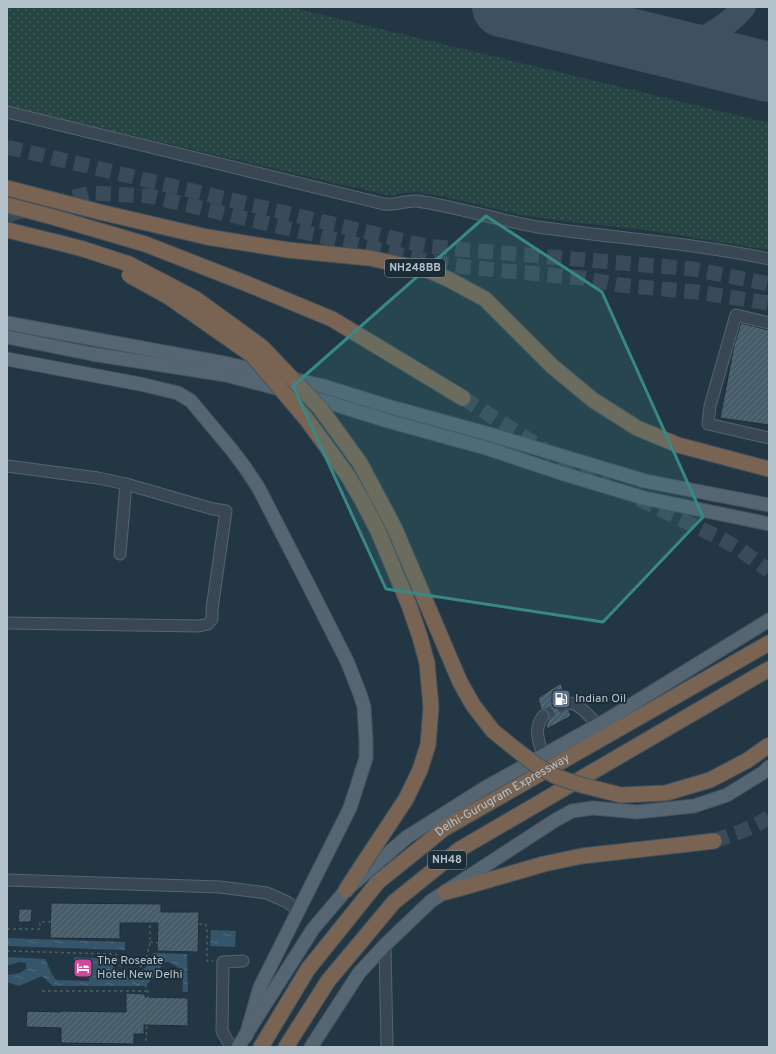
<svg xmlns="http://www.w3.org/2000/svg" width="776" height="1054" viewBox="0 0 776 1054" font-family="Overpass,sans-serif">
<style>
.grass{fill:url(#grass-dots)}
.water{fill:url(#water-ripples)}
.lines{fill:none;stroke-linecap:round;stroke-linejoin:round}
.taxiway{stroke:#3e515e;stroke-width:24}
.runway{stroke:#3e515e;stroke-width:60}
.building{fill:url(#building-hatch);stroke:#1e2e39}
.minor-tunnel{stroke:#394b58;stroke-width:11;stroke-dasharray:11 5.5;stroke-linecap:butt}
.highway-tunnel{stroke:#394b58;stroke-width:15;stroke-dasharray:15 8;stroke-linecap:butt}
.minor-casing{stroke:#55656f;stroke-width:13}
.major-casing{stroke:#44535e;stroke-width:15}
.highway-casing{stroke:#42525c;stroke-width:17}
.path{stroke:#456160;stroke-width:1.5;stroke-dasharray:3 3;stroke-linecap:butt}
.minor{stroke:#384752;stroke-width:11}
.major{stroke:#556672;stroke-width:13}
.highway{stroke:#796454;stroke-width:15}
.highway-bridge-casing{stroke:#42525c;stroke-width:17;stroke-linecap:butt}
.highway-bridge{stroke:#796454;stroke-width:15}
.marked{fill:#388986;fill-opacity:0.2;stroke:#388986;stroke-width:3;stroke-linejoin:round}
.labels{text-anchor:middle;dominant-baseline:central;stroke-width:3.5;stroke-linejoin:round;paint-order:stroke}
.shield{fill:#1c2c37;stroke:#86959f;stroke-width:1}
.shield-label{font-size:11px;font-weight:bold;fill:#b4c2cc}
.poi-label{font-size:12px;fill:#b4c2cc;stroke:#1c2c37;text-anchor:start}
.street-label{font-size:12px;fill:#b4c2cc;stroke:#1c2c37}
</style>
<defs>
<pattern id="grass-dots" width="8" height="8" patternUnits="userSpaceOnUse"><rect width="8" height="8" fill="#254442"/><path d="M2 2h.1M6 6h.1" fill="none" stroke="#425d5c" stroke-width="1.8" stroke-linecap="round"/></pattern>
<pattern id="water-ripples" width="26" height="14" patternUnits="userSpaceOnUse"><rect width="26" height="14" fill="#35556b"/><path d="M2 4q2-2 4 0t4 0M15 11q2-2 4 0t4 0" fill="none" stroke="#506c7f"/></pattern>
<pattern id="building-hatch" width="6" height="6" patternUnits="userSpaceOnUse"><rect width="6" height="6" fill="#475c69"/><path d="M-1 1l2-2M0 6l6-6M5 7l2-2" fill="none" stroke="#5f727d"/></pattern>
</defs>
<rect width="100%" height="100%" fill="#233643"/>
<!-- grass -->
<path class="grass" d="M7,7h283l479,116v127l-122,-20 -67,-7 -59,-8 -74,-18 -29,-5 -16,1 -11,3 -384,-90z"/>
<!-- water -->
<g class="water">
<path d="M211,930l25,1 -1,16 -25,-1z"/>
<path d="M7,938l118,4v8l-118,-4z"/>
<path d="M153,953l34,1 1,38h-5l-1,-22 -13,-8h-4l-19,24h-93l-11,-10 -23,10 -12,-4 1,-7 12,-2 6,-4v-6l-8,-1 -11,4v-9l38,2 7,15 4,6 33,1v-10l-15,-2v-12l37,2 2,8 19,12c10,-10 18,-11 21,-26z"/>
</g>
<g class="lines">
<!-- taxiway -->
<path class="taxiway" d="M658,45c11,0 23,0 34,-3 20,-6 39,-20 52,-35"/>
<!-- runway -->
<path class="runway" d="M502,7l267,65"/>
</g>
<!-- building -->
<g class="building">
<path d="M741,323l28,7v95l-49,-7 14,-72z"/>
<path d="M561,683l4,13 -4,3v7l2,3 6,1 2,6 -24,13 -1,-3 4,-10 -1,-3 -3,-3h-5l-3,-12z"/>
<path d="M51,903l110,1v8h38l-1,40 -41,-1 1,-28h-38v16l-70,-1z"/>
<path d="M19,909h13l-1,13h-13z"/>
<path d="M126,993l19,1v3l43,1v28l-44,-1v9h-10v10l-73,-1v-15l-35,-1 1,-16 34,1 1,-1 64,1z"/>
</g>
<g class="lines">
<!-- minor-tunnel -->
<path class="minor-tunnel" d="M543,716l24,-13"/>
<!-- highway-tunnel -->
<g class="highway-tunnel">
<path d="M7,147l419,99 42,4 225,19 76,15"/>
<path d="M7,216l8,-3 75,-20 59,3 274,64 43,7 116,11 37,7 77,7 73,11"/>
<path d="M463,398l104,66 40,19"/>
<path d="M639,499l79,38 23,13 28,21"/>
<path d="M714,841c19,-7 39,-12 55,-24"/>
</g>
<!-- minor casing -->
<g class="minor-casing">
<g id="minor">
<path d="M7,112l377,92c12,2 21,-4 33,-3 41,6 80,19 121,26 77,11 155,16 231,32"/>
<path d="M769,323l-33,-8 -26,91 -2,18 61,14"/>
<path d="M7,466l91,12 28,6 87,25 13,2 -14,98v10l-4,5 -9,2 -192,-3"/>
<path d="M120,554l6,-70"/>
<path d="M567,703c13,-1 20,13 30,20 2,2 6,3 9,4"/>
<path d="M543,716c-10,14 -4,25 0,39"/>
<path d="M7,880l213,7 47,6 20,9 11,8"/>
<path d="M385,945l2,102"/>
<path d="M231,1047l-9,-16 1,-69 20,-1"/>
</g>
</g>
<!-- major casing -->
<g class="major-casing">
<g id="major">
<path d="M7,323l222,41 94,22 64,20 102,28 156,47 124,24"/>
<path d="M7,337l85,17 134,21 95,25 67,21 98,27 75,25 83,25 125,26"/>
<path d="M7,359l133,25 38,9 13,8 40,48 13,17 14,21 50,97 39,77 13,33 4,13 2,34v17l-16,50 -90,179 -14,49"/>
<path d="M238,1047l75,-118 33,-39 61,-53 76,-48 127,-71 159,-98"/>
<path d="M311,1047l48,-74 26,-28 46,-44 123,-80 18,-10 21,-3 44,4 57,-6 33,-11 37,-23 5,-5"/>
</g>
</g>
<!-- highway casing -->
<g class="highway-casing">
<g id="highway">
<path d="M7,188l97,25 103,24 81,13 81,8 61,13 20,9 35,19 67,67 41,34 44,28 41,17 91,24"/>
<path d="M7,205l46,12 92,27 100,39 87,36 131,79"/>
<path d="M7,230l53,13"/>
<path d="M346,890l15,-23"/>
<path d="M446,892l22,-6 76,-22 38,-8 98,-11 34,-4"/>
<path id="s1" d="M261,1047l47,-78 70,-87 67,-54 324,-185"/>
<path d="M286,1047l42,-66 66,-79 66,-53 309,-180"/>
</g>
</g>
<!-- path -->
<g class="path">
<path d="M199,924h6l2,4v33h6"/>
<path d="M7,929h33v-7h11"/>
<path d="M150,942l8,1"/>
<path d="M7,951l105,3h4l4,11 8,6 9,-1"/>
<path d="M42,991h106"/>
<path d="M146,1041l2,-50c-2,-8 -11,-13 -11,-21l9,-9 4,-19v-19"/>
</g>
<!-- minor -->
<use href="#minor" class="minor"/>
<!-- major -->
<use href="#major" class="major"/>
<!-- highway -->
<use href="#highway" class="highway"/>
<!-- highway-bridge casing -->
<g class="highway-bridge-casing">
<g id="highway-bridge">
<path d="M60,243l23,6 46,15 67,35 66,48 58,61 40,55 34,64 66,155 13,23 20,26 21,17 22,17 19,11 26,9 40,10 45,-2 44,-13 38,-20 21,-15"/>
<path d="M129,275l40,22 83,58 55,65 41,56 15,26 15,29 31,74 11,32 7,26 4,44 -3,38 -8,25 -14,29 -45,68"/>
</g>
</g>
<!-- highway-bridge -->
<use href="#highway-bridge" class="highway-bridge"/>
</g>
<!-- marked area -->
<path class="marked" d="M486,216l116,76 101,225 -100,105 -217,-33 -93,-203z"/>
<!-- icons -->
<defs>
<g id="fuel-square" transform="scale(1)"><rect x="-9" y="-9" width="18" height="18" rx="4" fill="#5c6f8a" stroke="#1c2c37"/><path d="M-5.5-6h7V0h2V4h1.3V-2.5L3-4.5l.8-.8L6-3V5H2.5V1h-1V6h-7ZM-4.2-4.7v3.2H.2V-4.7Z" fill="#fff"/></g>
<g id="hotel-square" transform="scale(1)"><rect x="-9" y="-9" width="18" height="18" rx="4" fill="#d1479c" stroke="#1c2c37"/><path d="M-6-4.5h1.5V1H6V5H4.5V3h-9V5H-6ZM-4 0a1.8 1.8 0 1 1 3.6 0ZM.5 0V-2.5h3Q6-2.5 6 0Z" fill="#fff"/></g>
</defs>
<g fill-rule="evenodd">
<use href="#fuel-square" x="561" y="699"/>
<use href="#hotel-square" x="83" y="968"/>
</g>
<g class="labels">
<!-- shield labels -->
<g class="shield">
<rect x="385" y="259" width="60" height="18" rx="3"/>
<rect x="428" y="851" width="38" height="18" rx="3"/>
</g>
<g class="shield-label">
<text x="415" y="268">NH248BB</text>
<text x="447" y="860">NH48</text>
</g>
<!-- poi labels -->
<g class="poi-label">
<text x="575" y="699">Indian Oil</text>
<text x="97" y="961">The Roseate<tspan x="97" dy="14">Hotel New Delhi</tspan></text>
</g>
<!-- street labels -->
<g class="street-label">
<text stroke="none"><textPath href="#s1" startOffset="355">Delhi-Gurugram Expressway</textPath></text>
</g>
</g>
<!-- border -->
<rect width="776" height="1054" fill="none" stroke="#b4c2cc" stroke-width="16"/>
</svg>
